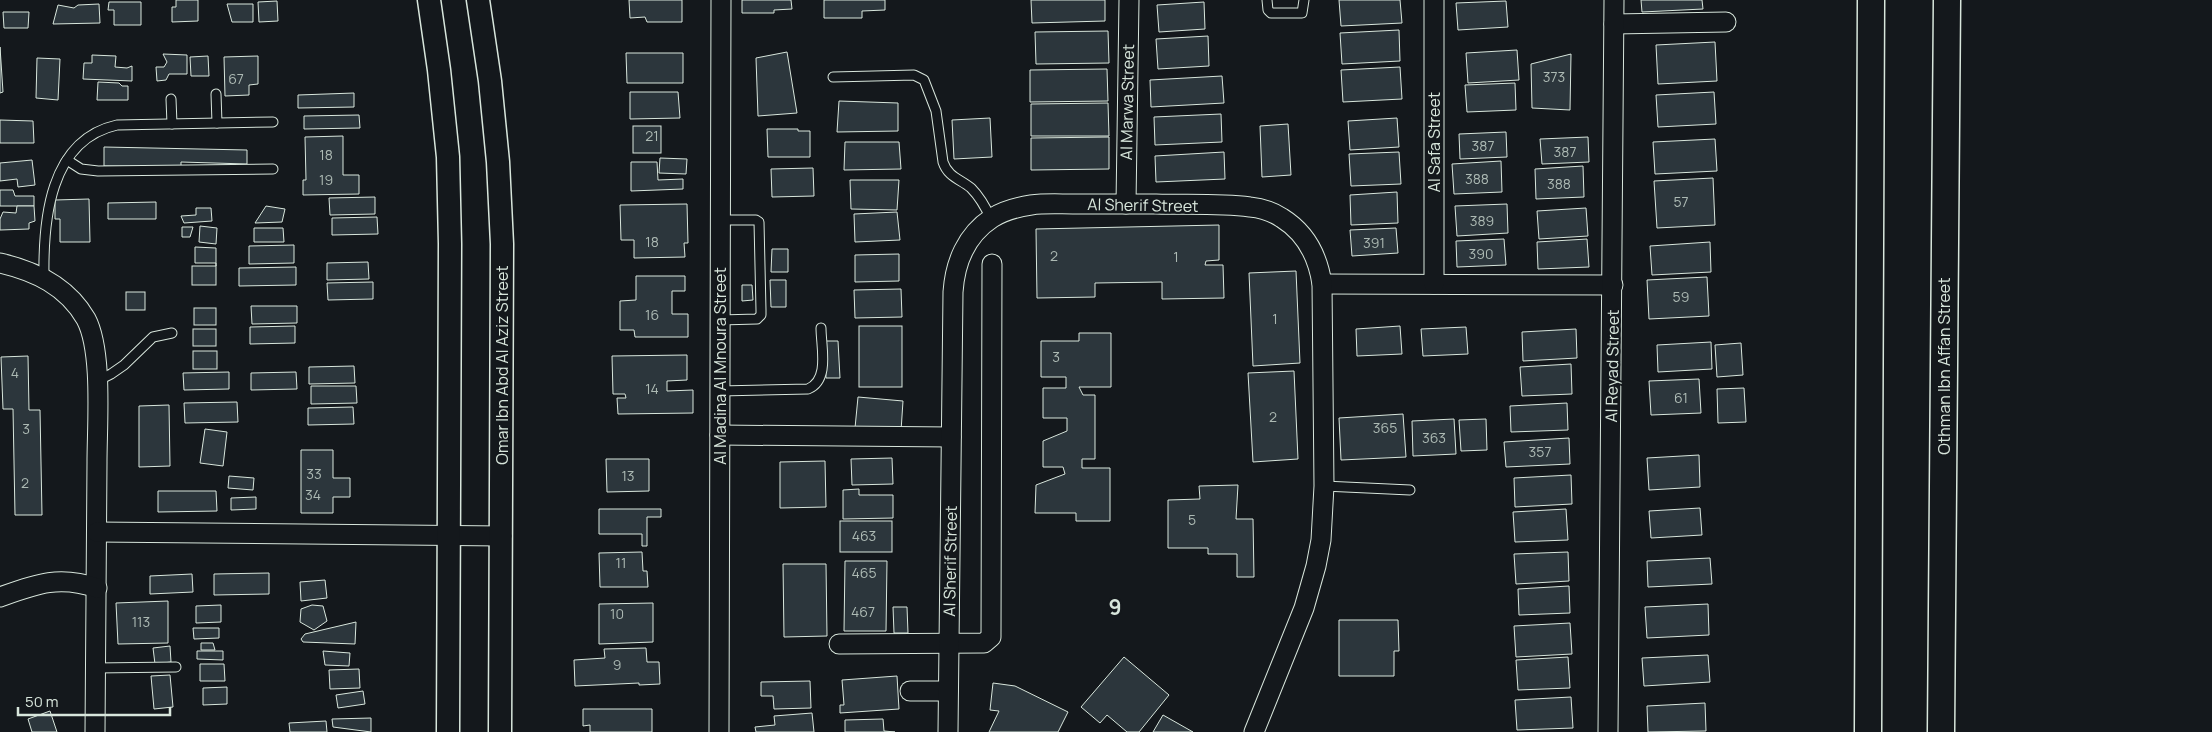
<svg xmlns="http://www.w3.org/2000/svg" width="2212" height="732" viewBox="0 0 2212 732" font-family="Manrope,sans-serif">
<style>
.building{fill:#2c363c;stroke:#d8e6dc}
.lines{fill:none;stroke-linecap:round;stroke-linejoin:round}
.service-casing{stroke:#d8e6dc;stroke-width:11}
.minor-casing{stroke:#d8e6dc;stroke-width:21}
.tertiary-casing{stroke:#d8e6dc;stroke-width:25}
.secondary-casing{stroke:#d8e6dc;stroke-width:29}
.service{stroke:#14181c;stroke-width:9}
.minor{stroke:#14181c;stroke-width:19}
.tertiary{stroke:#14181c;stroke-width:22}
.secondary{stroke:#14181c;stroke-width:26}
.labels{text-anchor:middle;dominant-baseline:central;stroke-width:4;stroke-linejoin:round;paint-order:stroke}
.number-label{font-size:14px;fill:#adbab4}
.street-label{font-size:16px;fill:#d8e6dc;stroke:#14181c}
.district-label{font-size:21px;font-weight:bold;fill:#d8e6dc;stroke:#14181c}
</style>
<rect width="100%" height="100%" fill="#14181c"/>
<!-- building -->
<g class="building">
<path d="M176,0h22v21l-26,1v-15h4z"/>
<path d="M629,0h53v22h-35l-2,-5 -15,1z"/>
<path d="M742,0h49l1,9 -18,1v3h-32z"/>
<path d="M824,0h61v10l-23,1v7h-38z"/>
<path d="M1031,0h74v21l-73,2z"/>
<path d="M1339,0h61l2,23 -61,3z"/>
<path d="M1641,0h61l1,9 -61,3z"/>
<path d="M277,1l1,20 -19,1 -1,-20z"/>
<path d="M1506,1l2,26 -50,3 -2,-27z"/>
<path d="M109,2h32v23h-27v-15h-6z"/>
<path d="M1204,2l1,27 -46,3 -2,-27z"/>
<path d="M99,4l1,19 -47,1 5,-19 16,3 4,-3z"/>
<path d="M227,4h26v18h-21z"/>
<path d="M3,12h26l-1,16h-24z"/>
<path d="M1399,30l1,31 -58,3 -2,-31z"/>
<path d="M1108,31l1,32 -73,1 -1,-32z"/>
<path d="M1208,36l1,30 -51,3 -2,-30z"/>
<path d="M1715,42l2,39 -59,3 -2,-39z"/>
<path d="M0,47l3,45 -3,1z"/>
<path d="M1517,50l2,30 -51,3 -2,-30z"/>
<path d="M787,52l10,61 -39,3 -2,-58z"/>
<path d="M626,53h57v30h-56z"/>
<path d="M163,54l24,1v19h-18l-3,6 -9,1 -1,-14h8l3,-5z"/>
<path d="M1571,54l-1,56 -38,-2 -1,-44z"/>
<path d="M92,55l24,1 -1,11 12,1 5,-2v15l-49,-2 1,-16h8z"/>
<path d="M208,56l1,20h-18l-1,-19z"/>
<path d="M258,56v28l-9,1v10l-24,1 -1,-39z"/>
<path d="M37,58l23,1 -2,41 -22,-2z"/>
<path d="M1400,67l2,32 -59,3 -2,-32z"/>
<path d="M1107,69l1,32 -78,1v-32z"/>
<path d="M1222,76l2,27 -73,4 -1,-27z"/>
<path d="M98,82l21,1 3,3h6v14h-31z"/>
<path d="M1515,83l1,27 -49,2 -2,-27z"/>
<path d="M630,92h48l2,26 -50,1z"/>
<path d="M1714,92l2,32 -58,3 -2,-32z"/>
<path d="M354,93v14l-56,1v-13z"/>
<path d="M839,101l59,2v28l-61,1z"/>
<path d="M1108,103l1,33h-78v-32z"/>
<path d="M1221,114l1,28 -67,3 -1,-28z"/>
<path d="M359,115l1,13 -56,1v-13z"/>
<path d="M990,118l2,39 -38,2 -2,-39z"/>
<path d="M1397,118l2,29 -49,3 -2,-29z"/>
<path d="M0,120l33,1 1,22h-34z"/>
<path d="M1288,124l3,51 -29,2 -2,-51z"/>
<rect x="633" y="126" width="28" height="27"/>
<path d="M767,129h31v2h12v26h-42z"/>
<path d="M1506,132l1,25 -47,2 -1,-25z"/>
<path d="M343,136v39h16v19l-56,1v-15h3l-1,-43z"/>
<path d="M1109,137v32l-78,1v-32z"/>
<path d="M1588,137l1,25 -47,2 -2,-25z"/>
<path d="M1715,139l2,32 -62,3 -2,-32z"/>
<path d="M845,142h54l2,27 -57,1z"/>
<path d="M104,147l143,3v14l-66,-2v5l-77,-1z"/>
<path d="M1224,152l1,27 -69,3 -1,-26z"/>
<path d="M1399,152l2,32 -50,2 -2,-32z"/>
<path d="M660,158l27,1 -1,15 -27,-1z"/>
<path d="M32,160l3,25 -17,2 -1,-8 -17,2v-18z"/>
<path d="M1501,161l1,31 -48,2 -2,-30z"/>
<path d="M631,162h26l1,18 25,-1v10l-52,2z"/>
<path d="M1583,166l1,31 -48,2 -1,-30z"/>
<path d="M813,168l1,28 -42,1 -1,-28z"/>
<path d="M1713,178l2,47 -58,3 -3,-47z"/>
<path d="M850,180h49l-2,30 -46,-1z"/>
<path d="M0,190h13l2,6h19v10h-34z"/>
<path d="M1397,192l1,31 -47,2 -1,-30z"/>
<path d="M375,197v17l-45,1 -1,-17z"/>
<path d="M89,199l1,43h-30v-23h-5v-19z"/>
<path d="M156,202v17h-48v-16z"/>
<path d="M687,204l1,39h-4l1,14 -51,1v-18h-13l-1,-35z"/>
<path d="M1507,204l1,29 -51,3 -2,-30z"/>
<path d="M17,206h17l1,15 -6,2v6l-29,1v-11l3,-7 13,1z"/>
<path d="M266,206l19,3 -3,13 -27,1z"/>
<path d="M196,208h15l1,13 -28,2 -3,-7 15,-1z"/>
<path d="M1586,208l2,28 -49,3 -2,-28z"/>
<path d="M897,212l3,28 -45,2 -1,-28z"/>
<path d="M377,217l1,17 -46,1v-17z"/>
<path d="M1219,225v35l-13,1 -1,4h18l1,33 -62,1v-17l-67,1v14l-58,1 -1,-69z"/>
<path d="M200,226l17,2 -1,16 -17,-2z"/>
<path d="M182,227h11l-3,10h-8z"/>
<path d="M254,228h29l1,14h-30z"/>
<path d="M1396,228l2,25 -46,3 -2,-26z"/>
<path d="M1504,239l2,26 -49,2 -1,-26z"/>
<path d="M1587,239l2,28 -51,2 -1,-27z"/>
<path d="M1710,242l1,30 -59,3 -2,-29z"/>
<path d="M294,245v18l-45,1v-18z"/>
<path d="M195,247l21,1v18v-3h-21z"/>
<path d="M772,249h16v23h-17z"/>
<path d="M899,254v27l-44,1v-27z"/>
<path d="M368,262l1,17 -42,1v-17z"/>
<rect x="192" y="266" width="24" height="19"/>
<path d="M296,267v18l-57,1v-18z"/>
<path d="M1296,271l4,92 -47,3 -4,-93z"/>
<path d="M636,276h49v15h-13v23h16v23h-53l-1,-7h-14v-29l16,-1z"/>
<path d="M1707,277l2,39 -60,3 -2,-39z"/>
<path d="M770,280h16v27h-15z"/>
<path d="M373,282v17l-45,1 -1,-17z"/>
<path d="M742,285h10l1,15 -11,1z"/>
<path d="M901,289l1,28 -47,1 -1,-28z"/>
<rect x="126" y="292" width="19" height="18"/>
<path d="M251,306h46v17l-45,1z"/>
<rect x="194" y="308" width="22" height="17"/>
<path d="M295,326v17l-45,1v-17z"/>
<rect x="859" y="326" width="43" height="61"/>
<path d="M1400,326l2,28 -45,2 -1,-27z"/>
<path d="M1466,327l2,27 -45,2 -2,-27z"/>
<rect x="193" y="329" width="23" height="17"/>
<path d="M1576,329l1,29 -54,3 -1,-29z"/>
<path d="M1079,333h32v54h-32l4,8h12v64h-13v9h28v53h-34v-8h-41l1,-28 29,-11 -2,-7h-20v-26l24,-10v-13h-24v-30h23v-11h-25v-36h38z"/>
<path d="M824,341h14l2,37h-14z"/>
<path d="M1711,342l1,27 -54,3 -1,-27z"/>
<path d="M1741,343l2,32 -26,2 -2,-32z"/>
<rect x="193" y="351" width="24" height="18"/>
<path d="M687,355v25l-20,1v10l26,-1v23l-75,1 -1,-16h9l-1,-4h-12l-1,-38z"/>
<path d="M28,356l1,54h11l2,105h-27l-2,-106h-10l-2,-52z"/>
<path d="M1571,364l1,30 -50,2 -2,-29z"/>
<path d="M354,366l1,17 -46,1v-17z"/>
<path d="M1294,371l4,88 -45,3 -5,-89z"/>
<path d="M229,372v17l-45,1 -1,-17z"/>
<path d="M296,372l1,17 -46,1v-17z"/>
<path d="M1699,379l2,34 -50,2 -2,-34z"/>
<path d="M311,386h45l1,17 -46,1z"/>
<path d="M1744,388l2,34 -28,1 -1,-34z"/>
<path d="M858,397l45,4 -2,30 -46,-3z"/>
<path d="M237,402l1,20 -53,1 -1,-20z"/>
<path d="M1567,403l1,27 -57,2 -1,-26z"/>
<path d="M169,405l1,61 -31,1v-61z"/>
<path d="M353,407l1,17 -46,1v-17z"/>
<path d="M1403,414l3,43 -65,3 -2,-42z"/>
<path d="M1454,419l2,35 -43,2 -1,-35z"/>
<path d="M1486,419l1,31 -26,1 -2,-31z"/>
<path d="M205,429l22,3 -4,34 -23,-3z"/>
<path d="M1569,438l1,26 -64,3 -2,-25z"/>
<path d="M301,450h32v28h17v19h-17v16h-32z"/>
<path d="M1699,455l1,32 -51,3 -2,-32z"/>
<path d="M892,458l1,26 -41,1 -1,-26z"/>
<path d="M606,459h43v32l-42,1z"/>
<path d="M825,461l1,46 -46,1v-46z"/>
<path d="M1571,475l1,29 -57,3 -1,-29z"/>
<path d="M229,476l25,2 -1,12 -25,-2z"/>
<path d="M1238,485l-2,34h17l1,58h-17v-23h-29v-6h-40v-48l32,-1 -1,-13z"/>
<path d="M859,489v6h34v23l-50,1v-29z"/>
<path d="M158,491h58l1,20 -59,1z"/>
<path d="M256,497v12l-25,1v-12z"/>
<path d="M1700,508l2,27 -51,3 -2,-27z"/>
<path d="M599,509h62v8h-14v29h-5v-12h-43z"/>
<path d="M1566,509l2,31 -53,2 -2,-30z"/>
<rect x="840" y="521" width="52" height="31"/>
<path d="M642,552l1,19h4l1,16h-48l-1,-34z"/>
<path d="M1568,552l1,29 -53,3 -2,-30z"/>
<path d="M1710,558l2,26 -64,3 -1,-26z"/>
<path d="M845,561h42l-1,70h-42z"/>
<path d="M783,564h43l1,72 -43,1z"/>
<path d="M269,573v21l-55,1v-21z"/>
<path d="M192,574l1,18 -43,2v-18z"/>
<path d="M325,580l2,18 -26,3 -1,-19z"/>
<path d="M1569,586l1,27 -51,2 -1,-26z"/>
<path d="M168,601v42l-50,1 -2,-41z"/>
<path d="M653,603v39l-54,2v-40z"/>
<path d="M1708,604l1,31 -62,3 -2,-31z"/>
<path d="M221,605v17l-25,1v-17z"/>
<path d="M312,605l11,1 4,15 -13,9 -14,-8 1,-13z"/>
<path d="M893,607h14l1,26h-14z"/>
<path d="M1339,620h59l1,31h-5v25h-55z"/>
<path d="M356,622l-1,22 -52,-2 -2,-3 4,-5z"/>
<path d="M1570,623l2,31 -56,3 -2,-31z"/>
<path d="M193,628h26v10l-25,1z"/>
<path d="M201,643h12l2,7h-14z"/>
<path d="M170,646l1,16 -16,2 -2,-16z"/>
<path d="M646,648l1,14h12l1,22 -21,1v-2l-64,3 -1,-26 31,-2 -1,-9z"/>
<path d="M197,651h26v9l-26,-1z"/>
<path d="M323,651l27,2 -1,13 -24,-1z"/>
<path d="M1708,655l2,27 -66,4 -2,-28z"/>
<path d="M1124,657l45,38 -30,37h-12l-20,-17 -7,8 -19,-16z"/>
<path d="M1568,657l2,31 -52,2 -2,-30z"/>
<path d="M200,664h24l1,17h-25z"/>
<path d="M359,669l1,19 -30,1 -1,-19z"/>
<path d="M170,675l3,32 -19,2 -3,-33z"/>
<path d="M897,676l2,33 -59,4v-8h4l-2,-25z"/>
<path d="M810,681l1,27 -37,1 -1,-13h-12v-14z"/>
<path d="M993,683l22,3 53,26 -10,20h-69l10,-21 -9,-1z"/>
<path d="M227,687v17l-24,1v-17z"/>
<path d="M363,691l2,13 -27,4 -2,-13z"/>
<path d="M1571,697l2,31 -56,2 -2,-30z"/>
<path d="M1705,703l1,28 -58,1 -1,-26z"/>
<path d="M583,709h69v23h-62v-7l-7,1z"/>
<path d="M50,711l7,21h-25l-4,-13z"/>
<path d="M812,713l2,19h-58l-1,-5 20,-2 -1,-9z"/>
<path d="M1163,715l30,17h-40z"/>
<path d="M371,718v14l-38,-5 -1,-8z"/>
<path d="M883,719l1,12 11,1h-50v-12z"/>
<path d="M326,721l1,11h-37l-1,-9z"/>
</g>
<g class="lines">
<!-- service casing -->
<g class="service-casing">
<g id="service">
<path d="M1267,0l1,10 3,3h31l2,-13"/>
<path d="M833,77l81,-2 10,5 12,31 7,51c5,15 17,17 28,26 9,9 15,20 20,31"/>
<path d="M216,94l1,29"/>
<path d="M171,99l1,25"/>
<path d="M67,160l14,9 17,2 175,-2"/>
<path d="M44,278c-1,-57 5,-138 73,-153l156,-3"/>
<path d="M720,320l37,-1 4,-4v-5l-2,-88 -3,-2h-35"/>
<path d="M97,381l14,-7 13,-9 29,-28 19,-4"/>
<path d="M720,391l88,-2c22,-9 13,-42 13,-61"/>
<path d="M1324,486l86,4"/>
<path d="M96,668l80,-1"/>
</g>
</g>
<!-- minor casing -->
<g class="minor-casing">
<g id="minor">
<path d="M1614,24l112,-2"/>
<path d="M1126,204l3,-204"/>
<path d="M0,263c35,8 67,23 86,56 17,32 11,106 11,143 0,90 -1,180 -2,270"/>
<path d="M1322,284l291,1"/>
<path d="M1434,284v-284"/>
<path d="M720,435l231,2"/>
<path d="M97,532l405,4"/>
<path d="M0,597c36,-13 59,-22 97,-9"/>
<path d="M839,644l145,-1 7,-6 1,-373"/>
<path d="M910,691h38"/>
<path d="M719,732l2,-732"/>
<path d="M948,732l5,-440c2,-29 13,-57 39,-74 11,-7 26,-11 39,-13 14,-2 28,-1 42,-1 27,0 55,0 83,0 31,1 63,-1 94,3 11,1 23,5 32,11 24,15 36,39 40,66l2,202 -3,54 -5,26 -12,42 -50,124"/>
<path d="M1608,732l6,-732"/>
</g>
</g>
<!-- tertiary casing -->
<g class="tertiary-casing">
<g id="tertiary">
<path d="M429,0l10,70 9,87 2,87 -2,488"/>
<path d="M478,0l12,81 8,81 4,82 -2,488"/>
</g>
</g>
<!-- secondary casing -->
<g class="secondary-casing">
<g id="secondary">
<path d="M1868,732l3,-732"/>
<path d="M1941,732l6,-732"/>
</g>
</g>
<!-- service -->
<use href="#service" class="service"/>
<!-- minor -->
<use href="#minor" class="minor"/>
<!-- tertiary -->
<use href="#tertiary" class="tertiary"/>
<!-- secondary -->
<use href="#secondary" class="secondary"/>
</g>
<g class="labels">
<!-- number labels -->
<g class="number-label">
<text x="1554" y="76">373</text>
<text x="236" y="78">67</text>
<text x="652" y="135">21</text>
<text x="1483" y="145">387</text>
<text x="1565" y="151">387</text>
<text x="326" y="154">18</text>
<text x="1477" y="178">388</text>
<text x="326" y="179">19</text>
<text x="1559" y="183">388</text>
<text x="1681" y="201">57</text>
<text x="1482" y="220">389</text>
<text x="652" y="241">18</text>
<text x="1374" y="242">391</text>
<text x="1481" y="253">390</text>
<text x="1054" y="255">2</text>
<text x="1176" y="256">1</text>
<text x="1681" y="296">59</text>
<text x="652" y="314">16</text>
<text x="1275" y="318">1</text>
<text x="1056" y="356">3</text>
<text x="15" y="372">4</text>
<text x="652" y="388">14</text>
<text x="1681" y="397">61</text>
<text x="1273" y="416">2</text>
<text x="1385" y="427">365</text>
<text x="26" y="428">3</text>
<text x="1434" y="437">363</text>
<text x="1540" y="451">357</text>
<text x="314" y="473">33</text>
<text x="628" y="475">13</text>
<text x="25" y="482">2</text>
<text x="313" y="494">34</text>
<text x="1192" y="519">5</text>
<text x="864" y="535">463</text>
<text x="621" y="562">11</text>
<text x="864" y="572">465</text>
<text x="863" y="611">467</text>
<text x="617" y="613">10</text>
<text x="141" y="621">113</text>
<text x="617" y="664">9</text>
</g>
<!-- street labels -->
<g class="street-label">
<text transform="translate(1127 102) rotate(-89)">Al Marwa Street</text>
<text transform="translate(1434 142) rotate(-90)">Al Safa Street</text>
<text transform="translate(1143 205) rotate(1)">Al Sherif Street</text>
<text transform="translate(502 365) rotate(-90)">Omar Ibn Abd Al Aziz Street</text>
<text transform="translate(720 366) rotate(-90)">Al Madina Al Mnoura Street</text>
<text transform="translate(1612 366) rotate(-89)">Al Reyad Street</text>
<text transform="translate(1944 366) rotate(-90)">Othman Ibn Affan Street</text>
<text transform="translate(950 561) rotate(-89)">Al Sherif Street</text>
</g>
<!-- district labels -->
<g class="district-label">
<text x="1115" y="607">9</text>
</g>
</g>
<!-- scale -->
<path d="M18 707v8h152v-8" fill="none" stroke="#d8e6dc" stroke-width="2.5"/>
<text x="25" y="707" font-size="15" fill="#d8e6dc" stroke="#14181c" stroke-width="4" paint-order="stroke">50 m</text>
</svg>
